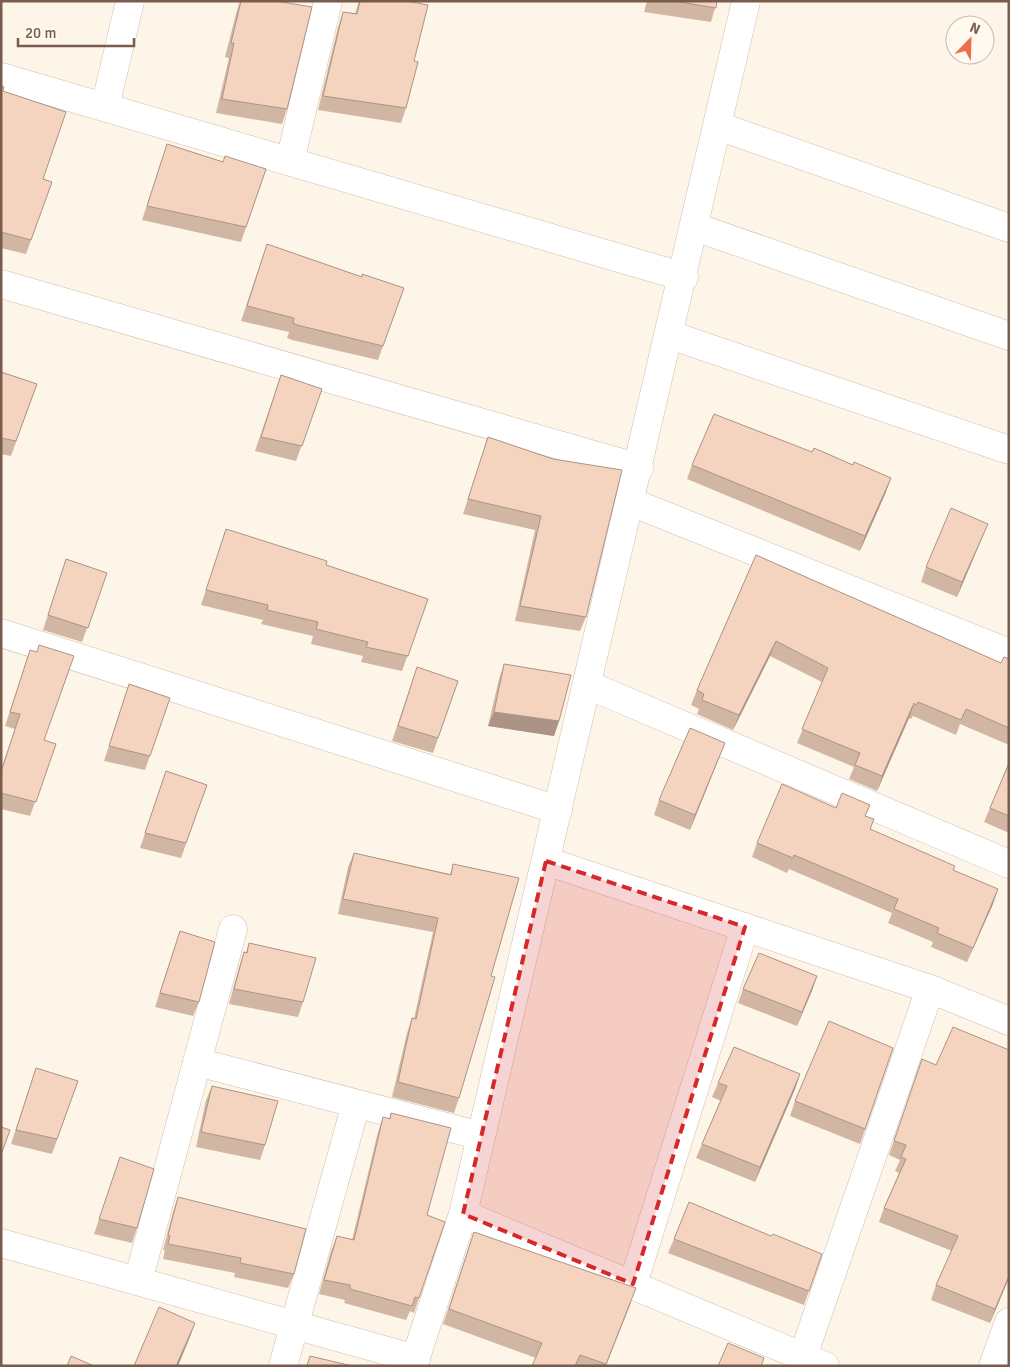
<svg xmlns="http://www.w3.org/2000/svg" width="1010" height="1367" viewBox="0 0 1010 1367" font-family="Signika,sans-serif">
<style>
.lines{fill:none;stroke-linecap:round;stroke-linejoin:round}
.street-casing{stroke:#d0bdad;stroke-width:29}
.street{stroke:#fff;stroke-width:28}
.wall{fill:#d2b6a4}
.shaded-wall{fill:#ab9486}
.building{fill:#f4d4bf;stroke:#ab9486}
.marked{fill:#d62828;fill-opacity:0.2;stroke:#d62828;stroke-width:4;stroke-dasharray:10 6;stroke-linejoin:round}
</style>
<rect width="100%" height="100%" fill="#fdf5e8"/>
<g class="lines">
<!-- street casing -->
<g class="street-casing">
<g id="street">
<path d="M1,77l683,200"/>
<path d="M105,107l25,-106"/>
<path d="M718,126l291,102"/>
<path d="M290,161l38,-160"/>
<path d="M695,227l314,109"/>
<path d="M1,284l638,184"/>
<path d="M670,335l339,115"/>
<path d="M631,502l378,151"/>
<path d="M1,633l557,177"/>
<path d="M588,685l421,179"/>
<path d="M546,861l384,128 79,32"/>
<path d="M197,1062l284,74"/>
<path d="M463,1214l362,152"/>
<path d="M1,1243l415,116"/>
<path d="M138,1281l95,-352"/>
<path d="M633,1284l112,-357"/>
<path d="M803,1356l127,-367"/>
<path d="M283,1366l73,-262"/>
<path d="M413,1366l50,-152 283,-1213"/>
<path d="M993,1366l16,-44"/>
</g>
</g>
<!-- street -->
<use href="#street" class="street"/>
</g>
<!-- wall -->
<g class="wall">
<path d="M240,1h36l11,108 -5,15 -66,-11 13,-55 -4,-1 12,-47z"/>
<path d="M359,1h48l7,60 -8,47 -5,15 -83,-13 20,-83 5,-15 12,2z"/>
<path d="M647,1h70l-6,21 -67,-10z"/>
<path d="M1,86l42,93 9,3 -26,72 -25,-6z"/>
<path d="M167,144l56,18 43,7 -25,73 -99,-22z"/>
<path d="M267,244l95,33 42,11 -26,72 -86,-20 -5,-2 2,-6 -48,-11z"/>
<path d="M1,372l36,12 -26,72 -10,-2z"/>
<path d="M281,375l41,14 -26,72 -41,-10z"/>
<path d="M488,437l65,22 33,158 -6,14 -65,-10 20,-91 -72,-16z"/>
<path d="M812,452l41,13 33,27 -26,59 -173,-72 5,-14z"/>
<path d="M226,529l100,36 102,34 -26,72 -41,-9 2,-6 -52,-12 2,-8 -52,-12 2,-4 -62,-15z"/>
<path d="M982,538l-25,59 -36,-15 5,-15z"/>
<path d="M756,555l245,108 8,-4v86l-49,-21 -4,11 -43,-19 -2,3 -2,-1 -32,73 -28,-12 5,-12 -57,-24 25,-61 -52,-26 -37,74 -36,-16 2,-5 -8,-4 6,-15z"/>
<path d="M66,559l41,14 -25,69 -39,-12z"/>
<path d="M30,650l14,90 12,4 -26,72 -29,-7v-39l14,-41 -10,-3z"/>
<path d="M504,664l55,57 -5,15 -66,-10 11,-47z"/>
<path d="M417,667l41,14 -25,72 -41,-12z"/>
<path d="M129,684l41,14 -25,72 -41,-9z"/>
<path d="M725,743l-35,87 -36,-15 5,-15z"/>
<path d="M1009,763v70l-25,-11z"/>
<path d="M166,771l41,14 -26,73 -41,-10z"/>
<path d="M836,808l30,8 5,14 82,40 40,34 -26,58 -36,-15 2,-5 -45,-19 4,-10 -103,-44 -2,4 -35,-16 5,-14z"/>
<path d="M354,853l96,21 3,-10 38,112 -32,122 -5,15 -62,-16 15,-64 5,-15 2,1 19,-87 -95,-18 10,-47z"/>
<path d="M180,931l19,71 -6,14 -38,-9z"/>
<path d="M249,943l54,59 -5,15 -69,-13 10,-37 5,-15 2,1z"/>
<path d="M817,976l-20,50 -59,-23 5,-14z"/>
<path d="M893,1048l-33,96 -70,-28 5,-15z"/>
<path d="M922,1059l87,219 -19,45 -59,-23 5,-15 16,-34 -73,-29 5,-14 15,-35 -4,-2 5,-11 -11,-5z"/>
<path d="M36,1068l42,13 -26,73 -41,-10z"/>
<path d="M800,1074l-5,15 -40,93 -59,-24 6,-14 19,-43 -9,-4 6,-14z"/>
<path d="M212,1086l53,59 -5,15 -64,-13 10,-47z"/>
<path d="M391,1113l36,102 -8,83 -5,15 -4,-2 -4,9 -62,-17 1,-3 -26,-6 12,-43 6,-15 15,4 26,-108 5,-15 6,2z"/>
<path d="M120,1157l17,71 -5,15 -38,-9z"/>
<path d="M178,1197l116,77 -6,14 -54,-11 1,-4 -72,-14 2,-9h-2l10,-38z"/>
<path d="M474,1232l157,71 -25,63h-74l4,-8 -93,-34z"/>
<path d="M771,1236l51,18 -18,51 -136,-52 6,-14z"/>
</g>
<!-- shaded-wall -->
<g class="shaded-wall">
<path d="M891,478l-5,14 -26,59 5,-15z"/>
<path d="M988,524l-6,14 -25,59 5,-15z"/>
<path d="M776,641l-6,15 -37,74 6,-15z"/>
<path d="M914,703l-5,15 -32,73 5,-15z"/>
<path d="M494,712l65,9 -5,15 -66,-10z"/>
<path d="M725,743l-6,15 -29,72 5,-15z"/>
<path d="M998,889l-5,15 -26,58 6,-14z"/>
<path d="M817,976l-5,15 -15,35 5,-14z"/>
<path d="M800,1074l-5,15 -40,93 5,-15z"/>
<path d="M1009,1276v2l-19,45 5,-14z"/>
<path d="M195,1323l-5,14 -12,29h-2z"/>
</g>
<!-- building -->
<g class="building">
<path d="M241,1h35l36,6 -25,102 -65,-10 12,-56h-3z"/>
<path d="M360,1h47l21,4 -14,56 4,1 -12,46 -83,-12 20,-84 14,2z"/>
<path d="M674,1h43l-1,7z"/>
<path d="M1,86l3,1 -1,4 63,21 -23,67 9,3 -21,58 -30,-8z"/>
<path d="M167,144l56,18 2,-6 41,13 -20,58 -99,-21z"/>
<path d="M267,244l95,33v-3l42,14 -21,58 -86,-21 -4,-2 1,-5 -47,-12z"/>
<path d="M1,372l36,12 -21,57 -15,-3z"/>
<path d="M281,375l41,14 -20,57 -41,-9z"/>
<path d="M714,414l98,38 2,-4 39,17 1,-3 37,16 -26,58 -173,-71z"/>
<path d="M488,437l65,22 69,11 -36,147 -66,-11 21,-90 -73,-17z"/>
<path d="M951,508l37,16 -26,58 -36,-15z"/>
<path d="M226,529l101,32 -1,4 102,34 -20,57 -42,-9 2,-5 -52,-13 2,-7 -51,-12 1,-5 -62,-15z"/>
<path d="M756,555l245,108 3,-6 5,2v69l-43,-19 -5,11 -43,-18 -2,3 -2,-2 -32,73 -27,-11 5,-12 -58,-24 26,-61 -52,-27 -37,74 -37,-15 2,-6 -7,-4z"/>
<path d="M66,559l41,14 -19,55 -40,-13z"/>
<path d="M39,645l35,11 -30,84 12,4 -20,58 -35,-9v-21l19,-58 -10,-2 20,-62 7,2z"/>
<path d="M504,664l67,11 -12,46 -65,-9z"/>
<path d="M417,667l41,14 -20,57 -40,-12z"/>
<path d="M129,684l41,14 -20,58 -41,-10z"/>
<path d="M690,728l35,15 -30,72 -36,-15z"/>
<path d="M1009,763v53l-19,-8z"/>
<path d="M166,771l41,14 -21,58 -41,-10z"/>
<path d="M782,784l54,24 6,-15 28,12 -5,11 9,3 -4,10 85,37 -2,4 45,19 -25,59 -36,-15 2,-5 -45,-19 4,-10 -104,-44 -1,3 -36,-15z"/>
<path d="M354,853l97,22 2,-11 66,14 -28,98 4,1 -36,121 -61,-16 14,-64 4,1 22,-101 -95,-19z"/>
<path d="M180,931l35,11 -16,60 -39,-9z"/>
<path d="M249,943l67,15 -13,44 -69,-13 10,-37 3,1z"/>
<path d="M759,953l58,23 -15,36 -59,-23z"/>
<path d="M829,1021l64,27 -28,81 -70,-28z"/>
<path d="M953,1027l56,23v226l-14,33 -59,-24 22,-49 -74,-28 22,-49 -5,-2 5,-12 -12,-4 28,-82 14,6z"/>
<path d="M734,1047l66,27 -40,93 -58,-23 25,-58 -9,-3z"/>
<path d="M36,1068l42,13 -21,58 -41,-9z"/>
<path d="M212,1086l66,15 -13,44 -64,-13z"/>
<path d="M391,1113l60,15 -24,87 18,7 -26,76 -4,-1 -3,9 -62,-17v-4l-26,-5 13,-44 17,4 29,-123 7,2z"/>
<path d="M1,1127l9,3 -9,25z"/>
<path d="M120,1157l34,12 -17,59 -38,-9z"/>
<path d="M178,1197l128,32 -12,45 -54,-11 1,-5 -73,-14 2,-8 -2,-1z"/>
<path d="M689,1202l82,34 2,-2 49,20 -13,37 -135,-52z"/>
<path d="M474,1232l162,56 -30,76 -26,-9 -5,11h-43l10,-23 -93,-34z"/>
<path d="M159,1307l36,16 -19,43h-42z"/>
<path d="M728,1343l36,15 -3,8h-43z"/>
<path d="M71,1356l23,10h-27z"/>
<path d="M310,1356l42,10h-45z"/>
</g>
<!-- marked area -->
<path class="marked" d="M546,861l199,66 -112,357 -170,-70z"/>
<!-- border -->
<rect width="1010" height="1367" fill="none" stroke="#795c4b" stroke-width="5"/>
<!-- north arrow -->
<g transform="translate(970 40) rotate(23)"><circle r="24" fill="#fff9f0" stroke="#c9baae"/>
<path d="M0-4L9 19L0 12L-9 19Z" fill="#ea704b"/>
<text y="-8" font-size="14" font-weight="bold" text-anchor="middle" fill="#795c4b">N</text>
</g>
<!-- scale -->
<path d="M18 38v8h116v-8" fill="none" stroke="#795c4b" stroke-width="2.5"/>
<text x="25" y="38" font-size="15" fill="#795c4b" stroke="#fff9f0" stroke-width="4" paint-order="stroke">20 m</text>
</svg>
